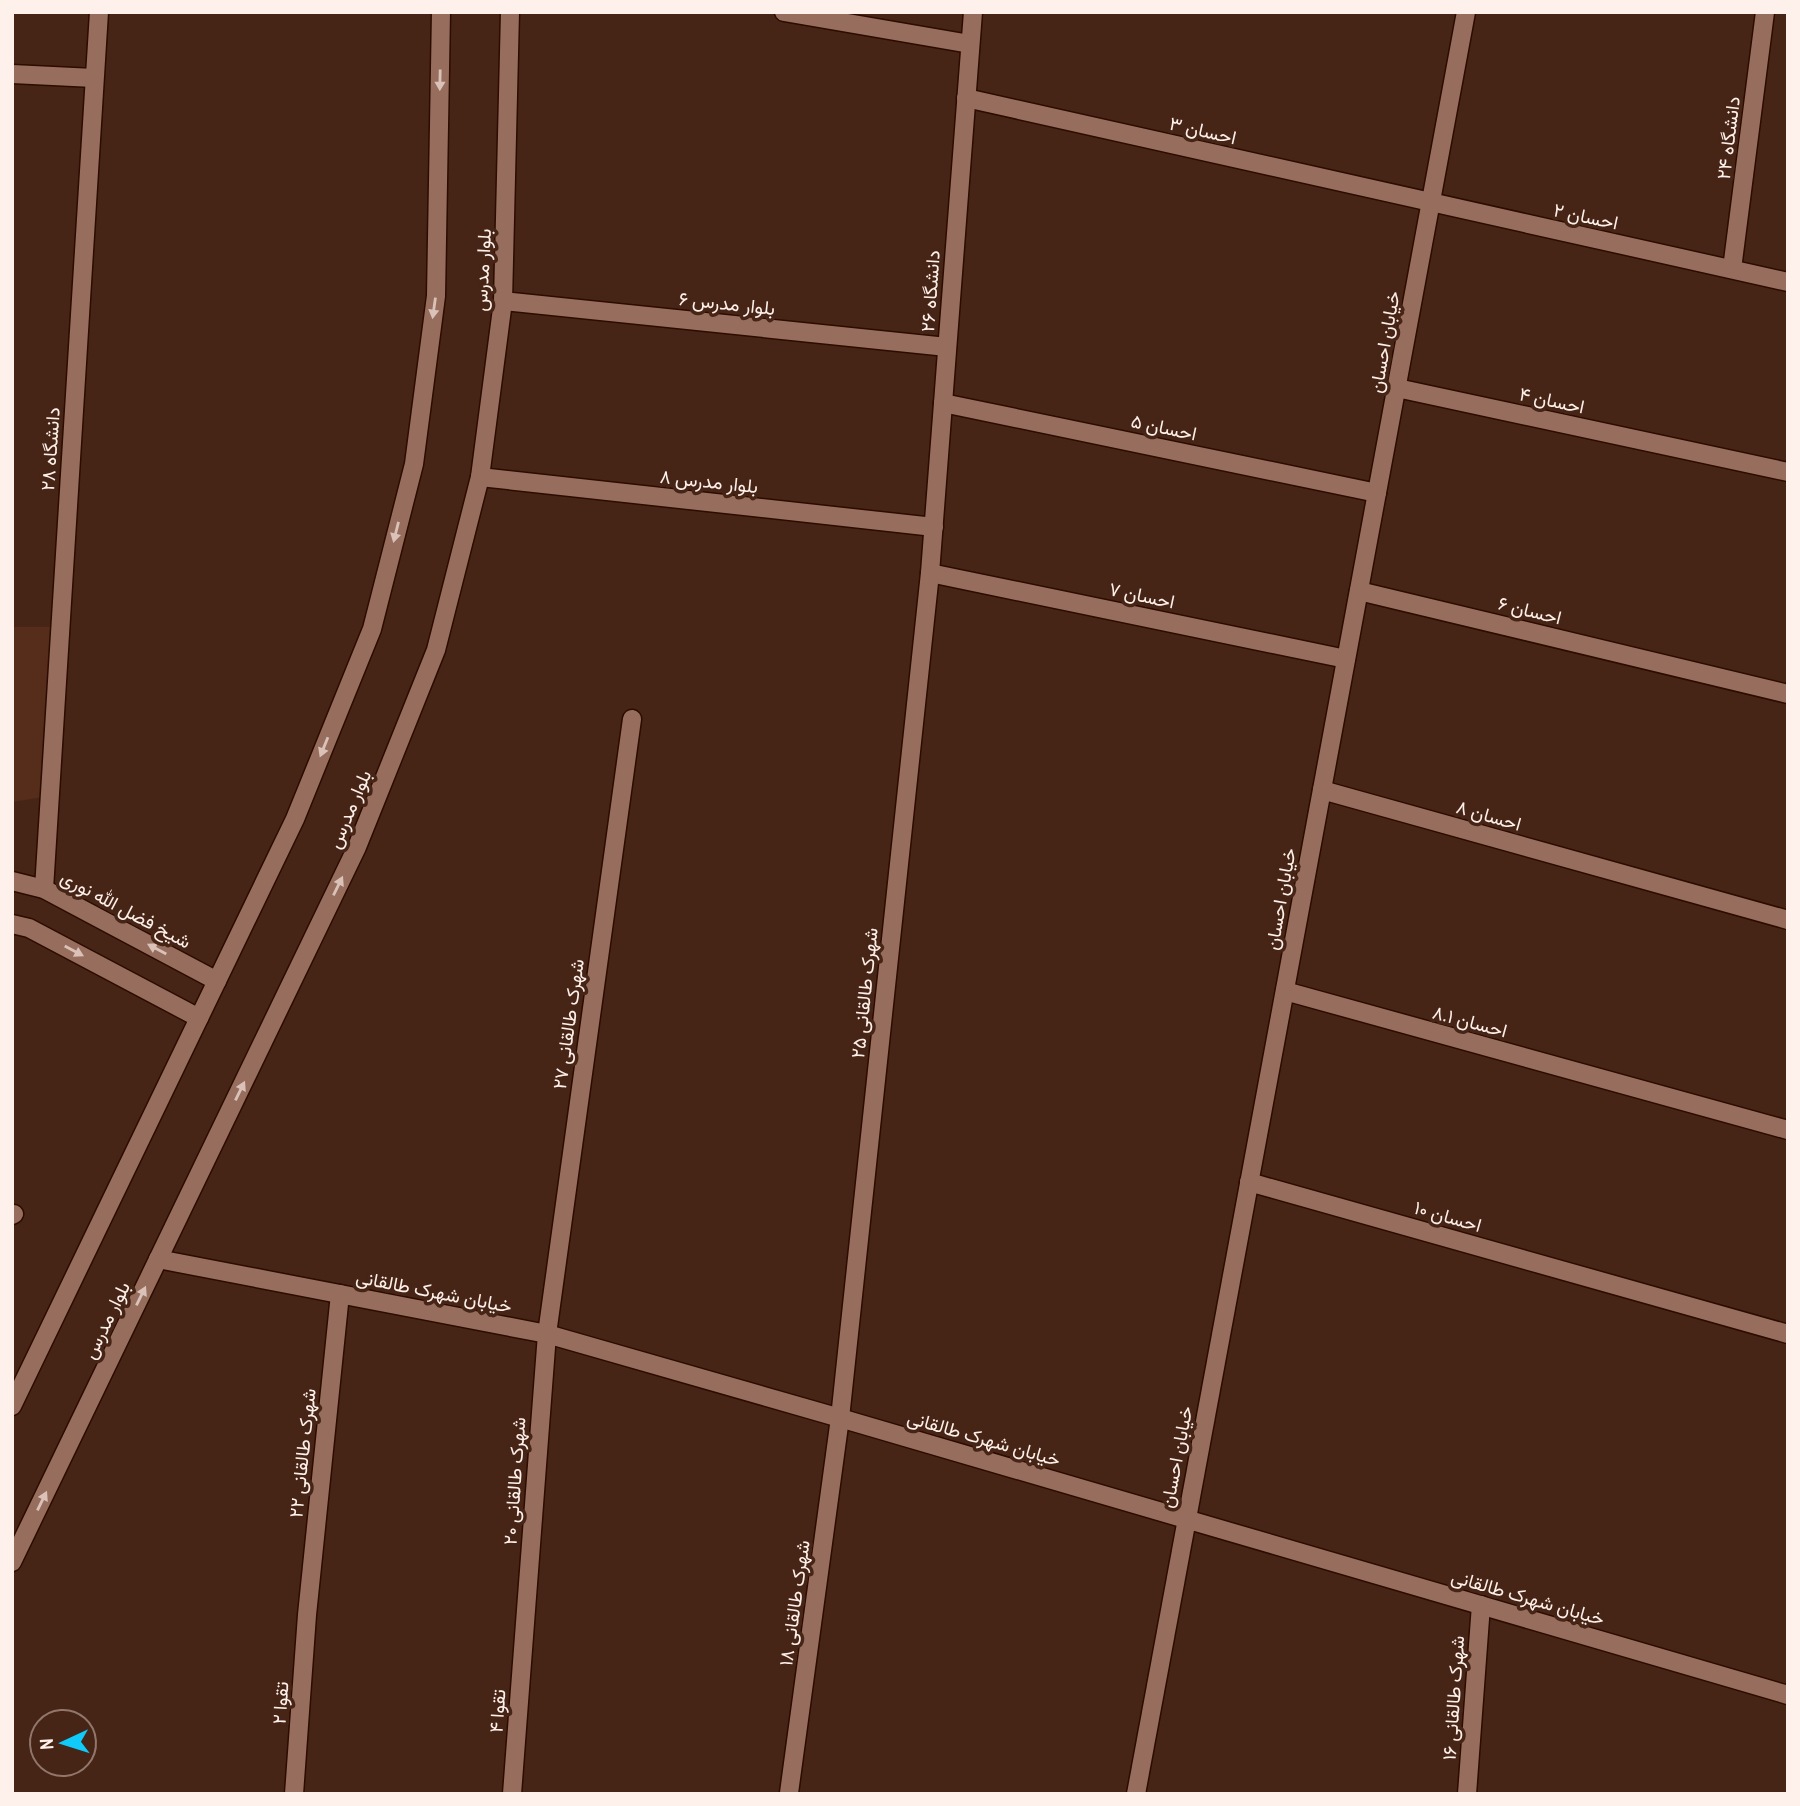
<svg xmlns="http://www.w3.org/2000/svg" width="1800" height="1806" viewBox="0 0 1800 1806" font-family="'Archivo Narrow',Vazirmatn,sans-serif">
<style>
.built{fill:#562c1a}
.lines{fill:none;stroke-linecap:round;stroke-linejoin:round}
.service-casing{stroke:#2c0c01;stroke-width:21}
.minor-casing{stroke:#2c0c01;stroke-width:21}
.tertiary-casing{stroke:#2c0c01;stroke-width:21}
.secondary-casing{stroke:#2c0c01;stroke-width:21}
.service{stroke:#976e5e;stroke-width:18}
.minor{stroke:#976e5e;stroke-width:18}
.tertiary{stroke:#976e5e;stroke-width:18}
.secondary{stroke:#976e5e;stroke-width:18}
.oneway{fill:#dac2b9}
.labels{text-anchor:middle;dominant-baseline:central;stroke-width:7;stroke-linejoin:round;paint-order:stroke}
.street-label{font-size:19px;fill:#fef0ea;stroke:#472516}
</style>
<rect width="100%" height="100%" fill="#472516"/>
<!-- built -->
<path class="built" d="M12,627h48l-10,169 -38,6z"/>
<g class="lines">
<!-- service casing -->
<g class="service-casing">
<path id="service" d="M1467,1794l14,-189"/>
</g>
<!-- minor casing -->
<g class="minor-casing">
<g id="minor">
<path d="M784,12l186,32"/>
<path d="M12,74l82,4"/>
<path d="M966,98l822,184"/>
<path d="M1732,269l33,-257"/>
<path d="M503,301l444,46"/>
<path d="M1397,388l391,84"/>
<path d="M943,403l434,90"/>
<path d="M480,477l454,50"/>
<path d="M930,573l416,86"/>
<path d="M1359,591l429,103"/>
<path d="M1322,790l466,130"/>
<path d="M12,881l32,8 173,92"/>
<path d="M44,889l55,-877"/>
<path d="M12,924l17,4 170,90"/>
<path d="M1285,991l503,139"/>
<path d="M1249,1182l539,152"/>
<path d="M12,1215l2,-1"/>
<path d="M789,1793l51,-375 90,-845 43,-561"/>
<path d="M294,1794l13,-179 33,-321"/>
<path d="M512,1794l35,-460 85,-615"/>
<path d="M1136,1794l330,-1782"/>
</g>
</g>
<!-- tertiary casing -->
<g class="tertiary-casing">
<path id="tertiary" d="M158,1259l389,75 293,84 948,277"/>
</g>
<!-- secondary casing -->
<g class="secondary-casing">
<g id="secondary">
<path d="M12,1406l283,-587 77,-190 42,-165 22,-168 5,-284"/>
<path d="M12,1562l345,-715 79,-197 44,-173 23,-176 7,-289"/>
</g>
</g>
<!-- service -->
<use href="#service" class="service"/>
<!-- minor -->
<use href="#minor" class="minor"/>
<!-- tertiary -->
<use href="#tertiary" class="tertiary"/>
<!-- secondary -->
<use href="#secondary" class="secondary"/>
</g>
<!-- one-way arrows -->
<defs><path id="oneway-solid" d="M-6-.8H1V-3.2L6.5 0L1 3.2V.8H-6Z" transform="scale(1.75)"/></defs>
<g class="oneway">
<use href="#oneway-solid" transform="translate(440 80) rotate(91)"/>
<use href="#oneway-solid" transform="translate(434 308) rotate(98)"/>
<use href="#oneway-solid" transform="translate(396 532) rotate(104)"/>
<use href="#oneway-solid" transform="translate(324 747) rotate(112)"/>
<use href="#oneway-solid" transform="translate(338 886) rotate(-64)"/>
<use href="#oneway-solid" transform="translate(157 949) rotate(-152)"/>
<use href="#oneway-solid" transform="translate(74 951) rotate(28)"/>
<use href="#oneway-solid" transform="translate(240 1091) rotate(-64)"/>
<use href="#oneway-solid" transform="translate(141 1296) rotate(-64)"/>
<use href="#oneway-solid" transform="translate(42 1501) rotate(-64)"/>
</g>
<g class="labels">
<!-- street labels -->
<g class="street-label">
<text transform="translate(1203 130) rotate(13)">احسان ۳</text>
<text transform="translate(1728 138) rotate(-83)">دانشگاه ۲۴</text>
<text transform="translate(1586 216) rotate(12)">احسان ۲</text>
<text transform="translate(482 270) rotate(-87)">بلوار مدرس</text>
<text transform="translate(930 291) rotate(-86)">دانشگاه ۲۶</text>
<text transform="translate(727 303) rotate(6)">بلوار مدرس ۶</text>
<text transform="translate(1384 342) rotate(-80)">خیابان احسان</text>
<text transform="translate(1552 400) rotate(12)">احسان ۴</text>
<text transform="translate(1164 427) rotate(12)">احسان ۵</text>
<text transform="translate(50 449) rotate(-86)">دانشگاه ۲۸</text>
<text transform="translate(709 481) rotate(6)">بلوار مدرس ۸</text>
<text transform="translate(1142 595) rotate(12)">احسان ۷</text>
<text transform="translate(1530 610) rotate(14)">احسان ۶</text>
<text transform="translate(349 809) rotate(-67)">بلوار مدرس</text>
<text transform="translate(1489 815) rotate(16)">احسان ۸</text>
<text transform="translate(1280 899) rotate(-80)">خیابان احسان</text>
<text transform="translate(126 909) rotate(28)">شیخ فضل الله نوری</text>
<text transform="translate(864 993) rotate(-84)">شهرک طالقانی ۲۵</text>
<text transform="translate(1470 1021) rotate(15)">احسان ۸.۱</text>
<text transform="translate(568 1024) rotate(-82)">شهرک طالقانی ۲۷</text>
<text transform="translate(1448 1216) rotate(16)">احسان ۱۰</text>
<text transform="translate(434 1291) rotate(11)">خیابان شهرک طالقانی</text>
<text transform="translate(106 1320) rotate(-64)">بلوار مدرس</text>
<text transform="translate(984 1438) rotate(16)">خیابان شهرک طالقانی</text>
<text transform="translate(302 1453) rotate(-84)">شهرک طالقانی ۲۲</text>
<text transform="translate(1176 1457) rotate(-79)">خیابان احسان</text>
<text transform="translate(514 1481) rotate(-86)">شهرک طالقانی ۲۰</text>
<text transform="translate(1528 1597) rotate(16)">خیابان شهرک طالقانی</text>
<text transform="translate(794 1603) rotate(-82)">شهرک طالقانی ۱۸</text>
<text transform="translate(1453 1698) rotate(-86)">شهرک طالقانی ۱۶</text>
<text transform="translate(280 1703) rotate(-86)">تقوا ۲</text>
<text transform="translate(497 1711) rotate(-86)">تقوا ۴</text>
</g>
</g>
<!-- border -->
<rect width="1800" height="1806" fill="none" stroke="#fef0ea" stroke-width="28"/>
<!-- north arrow -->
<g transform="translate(63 1743) rotate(266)"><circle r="33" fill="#472516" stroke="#90766b" stroke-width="2"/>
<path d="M0-5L12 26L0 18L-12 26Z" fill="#10cafa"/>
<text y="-10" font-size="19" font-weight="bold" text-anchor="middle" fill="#fef0ea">N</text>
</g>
</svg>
